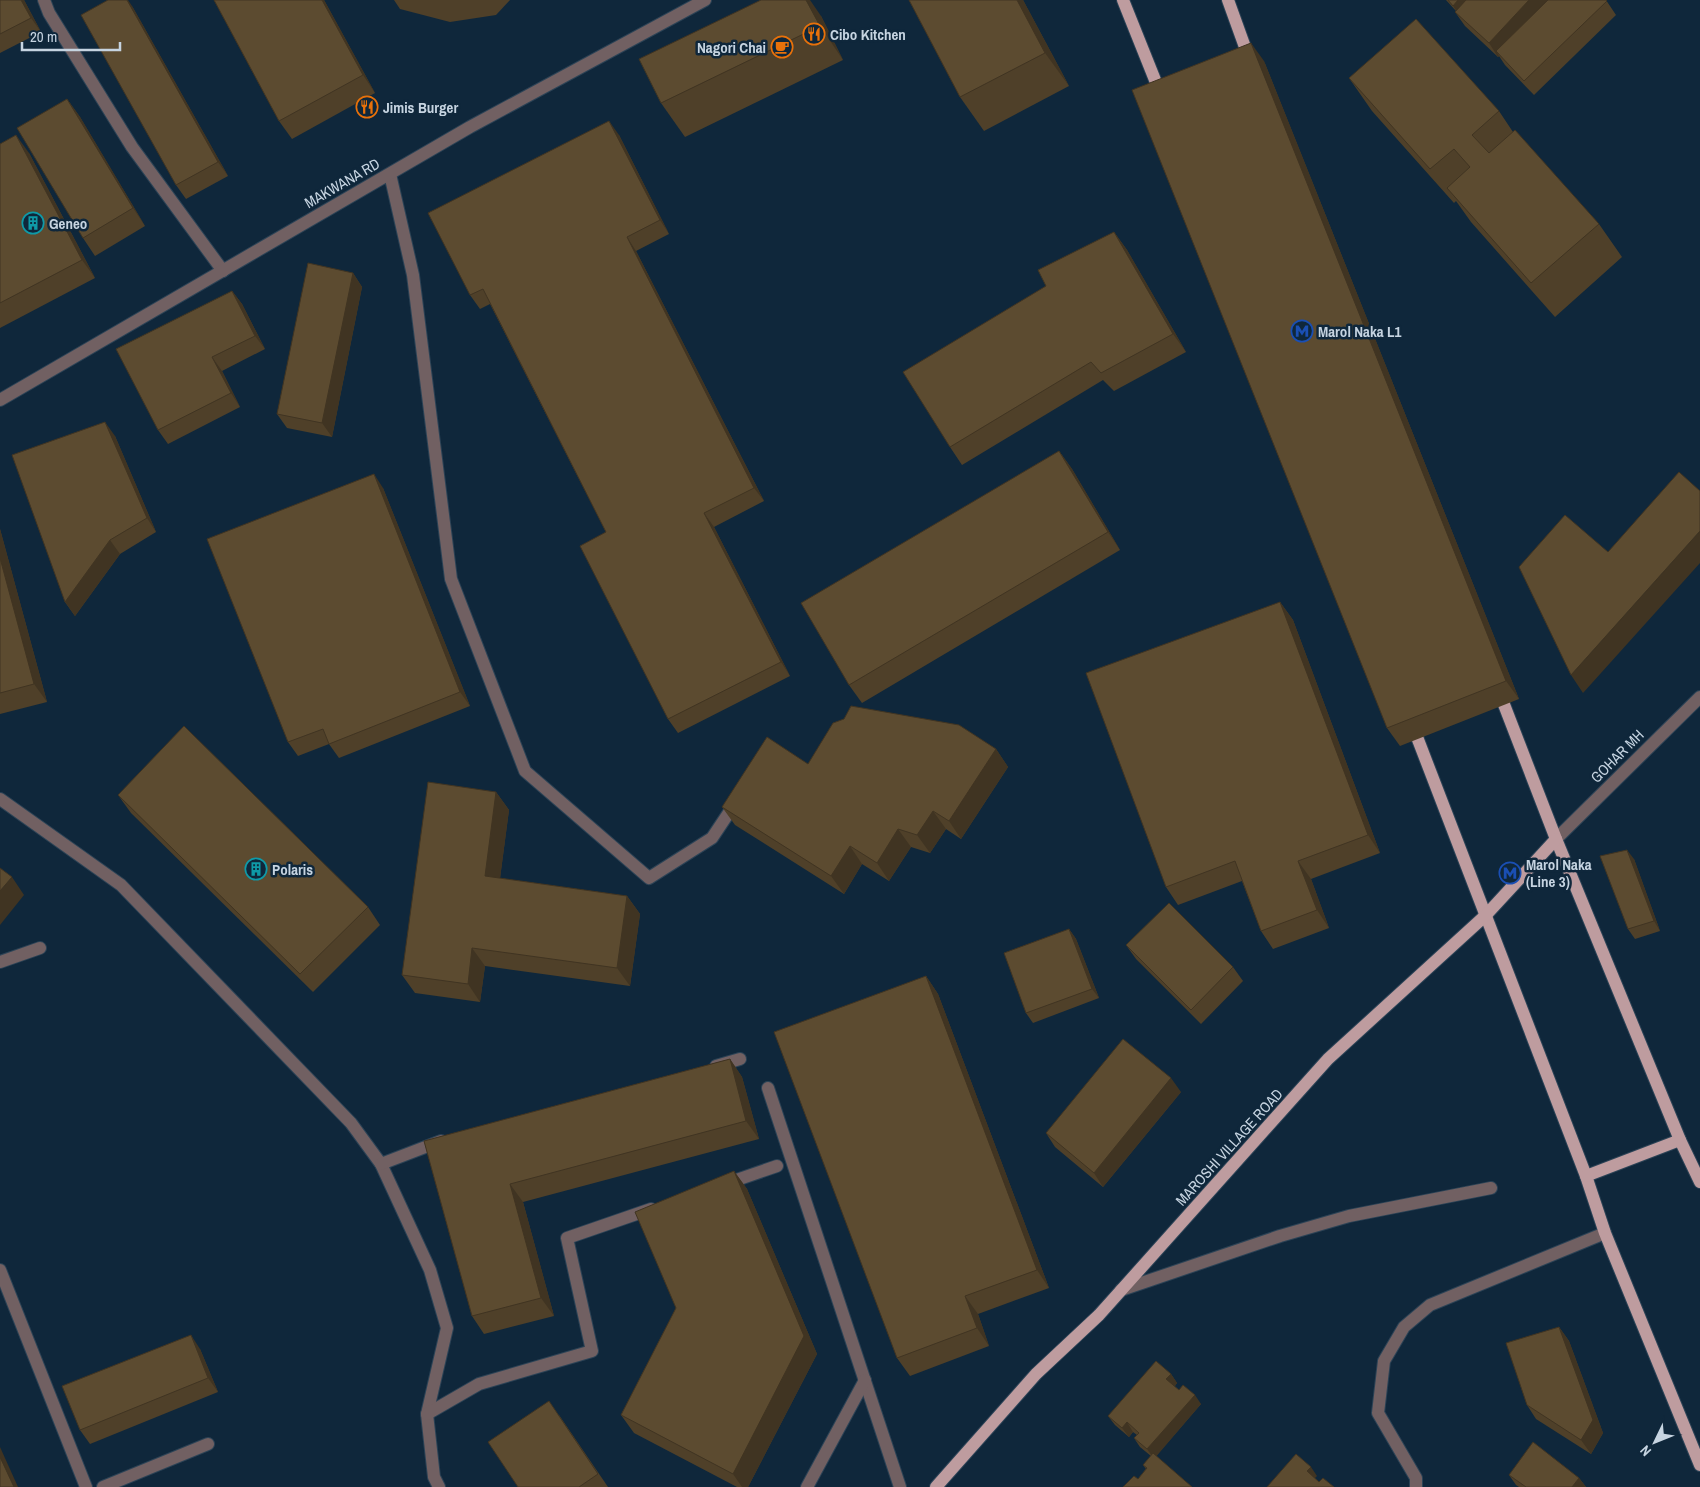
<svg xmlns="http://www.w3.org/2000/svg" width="1700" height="1487" viewBox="0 0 1700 1487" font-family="'Archivo Narrow',sans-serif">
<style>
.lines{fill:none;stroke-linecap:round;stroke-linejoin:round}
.minor-casing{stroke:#2c4356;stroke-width:14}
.major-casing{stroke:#2c4356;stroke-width:14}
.minor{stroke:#716062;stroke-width:12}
.major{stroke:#be9c9f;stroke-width:12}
.wall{fill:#4f4029}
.shaded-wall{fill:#403422}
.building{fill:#5c4b30;stroke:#403422}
.labels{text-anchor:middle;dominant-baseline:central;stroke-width:5;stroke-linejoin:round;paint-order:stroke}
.poi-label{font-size:15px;font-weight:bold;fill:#c6d4e1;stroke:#0f273b;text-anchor:start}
.street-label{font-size:15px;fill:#c6d4e1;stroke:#0f273b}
</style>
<rect width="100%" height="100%" fill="#0f273b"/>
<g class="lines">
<!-- minor casing -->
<g class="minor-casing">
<g id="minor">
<path d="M44,0l5,13 83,134 91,124"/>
<path d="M390,174l23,101 38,304 74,192 124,107 63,-40 24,-36"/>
<path d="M0,400l470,-273 235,-127"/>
<path d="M0,799l121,86 230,238 30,41 49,106 17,58 -20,86 7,63 5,10"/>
<path d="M1556,839l144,-142"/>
<path d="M0,962l40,-14"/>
<path d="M716,1066l24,-7"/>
<path d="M768,1088l132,399"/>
<path d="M381,1164l60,-23"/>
<path d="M725,1184l52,-18"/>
<path d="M0,1270l86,217"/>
<path d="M1121,1290l159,-54 69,-20 142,-28"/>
<path d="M427,1414l52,-30 113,-33 -25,-113 84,-29"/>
<path d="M103,1487l105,-43"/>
<path d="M807,1487l58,-107"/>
<path d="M1416,1487v-9l-38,-65 6,-52 20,-34 26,-22 175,-72"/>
</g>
</g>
<!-- major casing -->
<g class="major-casing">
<g id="major">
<path d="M1123,0l38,95"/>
<path d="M1228,0l22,61"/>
<path d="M1498,689l58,150 124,301 20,42"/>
<path d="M1412,724l174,452 19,57 95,232"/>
<path d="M1586,1176l94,-36"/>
<path d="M936,1487l100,-113 63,-59 229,-256 158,-144 70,-76"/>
</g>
</g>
<!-- minor -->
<use href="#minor" class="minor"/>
<!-- major -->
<use href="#major" class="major"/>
</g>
<!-- wall -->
<g class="wall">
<path d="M0,0h24l17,32 -41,21z"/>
<path d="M214,0h110l51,93 -83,46 -13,-18z"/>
<path d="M394,0h116l-14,15 -46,7 -50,-13z"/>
<path d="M909,0h114l46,86 -85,45 -24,-34z"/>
<path d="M1446,0h160l10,15 -82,80 -29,-30 -6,-9 -1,1 -33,-31 -10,-14 1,-1z"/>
<path d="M132,6l96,170 -42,23 -10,-14z"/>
<path d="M821,16l22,44 -158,77 -24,-34z"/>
<path d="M1264,61l255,638 -119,47 -13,-18z"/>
<path d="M1349,78l150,33 14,21 86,92 23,33 -67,60 -84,-95 -15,-21 -2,2 -82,-92z"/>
<path d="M67,99l13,18 65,109 -50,30 -12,-18z"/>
<path d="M619,135l50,99 -33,17 128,250 -50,26 76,149 -112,57 -10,-14 -62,-187 -116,-228 -10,5 -10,-14z"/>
<path d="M0,144l29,9 66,125 -95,50z"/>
<path d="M1114,232l13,18 59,102 -72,39 -11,-11 -141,85 -12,-18 96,-161z"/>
<path d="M353,273l9,14 -30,150 -45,-9 -10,-14z"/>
<path d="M232,291l10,13 23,45 -43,22 18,36 -72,37 -10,-14z"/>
<path d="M115,436l41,96 -36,22 -45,62 -10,-14z"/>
<path d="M1059,451l13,18 48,81 -258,153 -13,-18z"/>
<path d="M383,488l87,218 -131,52 -10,-14 -31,12 -10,-14z"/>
<path d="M0,529l47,173 -47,12z"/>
<path d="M1280,602l13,18 87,233 -69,26 18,49 -56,21 -12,-18 -19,-50 -64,24 -12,-18z"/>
<path d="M996,749l12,18 -47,72 -15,-10 -16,24 -19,-6 -22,34 -27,-17 -18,30 -109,-69 -13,-18 86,-43z"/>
<path d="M496,792l13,18 -9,68 127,18 13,18 -10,72 -145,-20 -5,36 -65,-9 -13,-18z"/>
<path d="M118,795l250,112 12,18 -67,67 -182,-179z"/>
<path d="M1634,859l26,72 -25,8 -7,-10z"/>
<path d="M1069,929l7,10 23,59 -66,25 -7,-10z"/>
<path d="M1126,945l107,22 10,14 -42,43 -65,-65z"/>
<path d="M926,976l12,18 111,294 -71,26 11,32 -79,30 -13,-18z"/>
<path d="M730,1059l12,18 17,62 -236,63 31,114 -70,18 -12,-18 -48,-175z"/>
<path d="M1181,1092l-78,95 -48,-40 -9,-14z"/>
<path d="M734,1171l13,18 70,165 -69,133h-11l-103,-54 -13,-18 55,-107z"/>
<path d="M1559,1327l10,14 34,92 -12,21 -55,-35 -9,-14z"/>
<path d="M200,1349l18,43 -128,52 -10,-14z"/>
<path d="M1171,1374l6,9 -3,4 5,3 22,14 -45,52 36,31 -54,-8 8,-10 -3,-4 8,-9 -11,-9 -6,-9 3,-3 -4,-3 -4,5 -14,-12 -7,-9z"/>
<path d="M559,1415l49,72h-90z"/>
<path d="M1509,1475l70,3 7,9h-67l-3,-2z"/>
</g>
<!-- shaded-wall -->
<g class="shaded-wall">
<path d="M21,0h3l17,32 -10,-14z"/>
<path d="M127,0h1l4,6 96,170 -10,-14z"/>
<path d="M322,0h2l51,93 -12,-18z"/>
<path d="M806,0h4l11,16 22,44 -23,-34z"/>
<path d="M1017,0h6l46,86 -24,-33z"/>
<path d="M1458,0h21l-18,18 -8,-12z"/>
<path d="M1529,0h23l-56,51 3,5 -1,1 -9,-14z"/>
<path d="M1251,43l13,18 255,638 -13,-18z"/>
<path d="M67,99l13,18 65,109 -12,-18z"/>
<path d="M609,121l10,14 50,99 -9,-14z"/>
<path d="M16,135l13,18 66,125 -13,-18z"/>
<path d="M1114,232l13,18 59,102 -13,-18z"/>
<path d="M627,237l9,14 128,250 -10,-13z"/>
<path d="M353,273l9,14 -30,150 -10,-14z"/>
<path d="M232,291l10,13 23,45 -10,-13z"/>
<path d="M212,357l10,14 18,36 -9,-14z"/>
<path d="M105,422l10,14 41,96 -9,-14z"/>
<path d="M1059,451l13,18 48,81 -12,-18z"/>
<path d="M374,474l9,14 87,218 -10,-14z"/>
<path d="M704,513l10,14 76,149 -9,-14z"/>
<path d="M0,529l47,173 -13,-18 -34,-126z"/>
<path d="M1700,531v32l-117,130 -12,-18z"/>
<path d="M110,540l10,14 -45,62 -10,-14z"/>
<path d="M1280,602l13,18 87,233 -12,-18z"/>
<path d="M996,749l12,18 -47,72 -12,-18z"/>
<path d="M496,792l13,18 -11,84 -13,-18z"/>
<path d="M933,811l13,18 -16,24 -13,-18z"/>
<path d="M898,829l13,18 -22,34 -12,-18z"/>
<path d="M850,846l12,18 -18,30 -13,-18z"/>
<path d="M1627,850l7,9 26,72 -6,-10z"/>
<path d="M1298,861l13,18 18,49 -12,-18z"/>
<path d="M12,877l12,18 -24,30v-34z"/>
<path d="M627,896l13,18 -10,72 -13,-18z"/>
<path d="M1069,929l7,10 23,59 -7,-9z"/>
<path d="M472,948l13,18 -5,36 -12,-18z"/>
<path d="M926,976l12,18 111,294 -12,-18z"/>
<path d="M730,1059l12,18 17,62 -13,-18z"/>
<path d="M1171,1078l10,14 -78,95 -9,-14z"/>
<path d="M734,1171l13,18 70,165 -69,133h-6l-9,-13z"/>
<path d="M510,1184l13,18 31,114 -13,-18z"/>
<path d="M965,1296l13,18 11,32 -12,-18z"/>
<path d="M1559,1327l10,14 34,92 -12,21 -10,-14z"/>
<path d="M191,1335l9,14 18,43 -10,-14z"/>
<path d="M1171,1374l6,9 -4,6 -7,-10z"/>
<path d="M1195,1395l6,9 -47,55 -7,-10z"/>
<path d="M1127,1422l6,10 -4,5 -7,-9z"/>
<path d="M0,1447l18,40h-4l-14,-30z"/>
<path d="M1311,1467l6,9 -4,4 -6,-9z"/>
<path d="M1579,1478l7,9h-14z"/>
</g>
<!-- building -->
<g class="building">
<path d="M0,0h21l10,18 -31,16z"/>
<path d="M108,0h19l91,162 -42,23 -95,-170z"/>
<path d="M214,0h108l41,75 -84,46z"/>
<path d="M761,0h45l14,26 -159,77 -22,-44z"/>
<path d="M909,0h108l28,53 -85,44z"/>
<path d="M1448,0h10l-5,6z"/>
<path d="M1466,0h63l-40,43 -34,-31z"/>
<path d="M1548,0h58l1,1 -83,80 -28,-30z"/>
<path d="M1416,19l83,92 -27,24 17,18 26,-23 84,94 -68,59 -84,-95 23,-21 -16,-18 -24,20 -81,-91z"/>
<path d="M1251,43l255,638 -119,47 -255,-638z"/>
<path d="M67,99l66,109 -50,30 -66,-110z"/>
<path d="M609,121l51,99 -33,17 127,251 -50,25 77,149 -113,57 -88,-173 26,-14 -123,-243 -13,6 -42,-82z"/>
<path d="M16,135l66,125 -82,43v-159z"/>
<path d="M1114,232l59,102 -72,39 -10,-11 -141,85 -47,-75 143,-86 -8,-16z"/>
<path d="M308,263l45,10 -31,150 -45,-9z"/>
<path d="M232,291l23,45 -43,21 19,36 -73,37 -42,-81z"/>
<path d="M105,422l42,96 -37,22 -45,62 -53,-147z"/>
<path d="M1059,451l49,81 -259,153 -48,-82z"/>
<path d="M1679,472l21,19v40l-129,144 -52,-108 46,-52 43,37z"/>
<path d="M374,474l86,218 -131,52 -6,-15 -35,13 -81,-203z"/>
<path d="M0,558l34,126 -34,9z"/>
<path d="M1280,602l88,233 -70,26 19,49 -56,21 -26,-70 -69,26 -80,-214z"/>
<path d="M851,706l108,19 37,24 -47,72 -16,-10 -16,24 -19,-6 -21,34 -27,-17 -19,30 -109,-69 45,-70 41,27 25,-41 11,-4z"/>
<path d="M184,726l184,181 -68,67 -182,-179z"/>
<path d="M428,782l68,10 -11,84 142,20 -10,72 -145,-20 -4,36 -66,-9z"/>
<path d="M1627,850l27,71 -26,8 -28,-73z"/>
<path d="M0,868l12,9 -12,14z"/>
<path d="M1169,903l64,64 -42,43 -65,-65z"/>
<path d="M1069,929l23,60 -66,24 -22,-60z"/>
<path d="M926,976l111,294 -72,26 12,32 -80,30 -123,-326z"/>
<path d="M1123,1039l48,39 -77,95 -48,-40z"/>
<path d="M730,1059l16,62 -236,63 31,114 -69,18 -48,-175z"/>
<path d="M734,1171l70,165 -71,138 -112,-59 55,-107 -41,-96z"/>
<path d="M1559,1327l34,93 -12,20 -54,-35 -21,-62z"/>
<path d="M191,1335l17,43 -128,52 -18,-44z"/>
<path d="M1156,1361l15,13 -5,5 13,11 4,-5 12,10 -48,54 -13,-11 5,-5 -12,-11 -5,6 -14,-12z"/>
<path d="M549,1401l49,73 -19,13h-61l-30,-45z"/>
<path d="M1533,1442l46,36 -7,9h-46l-17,-12z"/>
<path d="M1153,1453l39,34h-69l11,-11 4,3 9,-11 -4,-3z"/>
<path d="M1296,1454l15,13 -4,4 12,11 4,-4 11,9h-67z"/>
<path d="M0,1457l14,30h-14z"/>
</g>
<!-- icons -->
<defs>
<g id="restaurant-ring" transform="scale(1.125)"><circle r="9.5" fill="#0f273b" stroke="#e8710a" stroke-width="1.5"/><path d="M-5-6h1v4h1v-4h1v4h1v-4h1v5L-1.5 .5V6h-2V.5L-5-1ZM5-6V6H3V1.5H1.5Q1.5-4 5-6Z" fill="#e8710a"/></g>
<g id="cafe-ring" transform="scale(1.125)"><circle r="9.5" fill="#0f273b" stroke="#e8710a" stroke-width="1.5"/><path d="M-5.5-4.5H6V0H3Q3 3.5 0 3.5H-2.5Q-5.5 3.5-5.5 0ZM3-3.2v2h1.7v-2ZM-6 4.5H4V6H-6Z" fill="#e8710a"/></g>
<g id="building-ring" transform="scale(1.125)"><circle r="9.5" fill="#0f273b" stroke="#0f9aa8" stroke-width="1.5"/><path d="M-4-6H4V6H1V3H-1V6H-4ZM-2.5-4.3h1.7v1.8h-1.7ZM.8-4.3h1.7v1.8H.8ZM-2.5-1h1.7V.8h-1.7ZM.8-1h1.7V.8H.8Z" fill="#0f9aa8"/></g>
<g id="metro-ring" transform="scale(1.125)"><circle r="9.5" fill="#0f273b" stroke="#1a4fb4" stroke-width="1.5"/><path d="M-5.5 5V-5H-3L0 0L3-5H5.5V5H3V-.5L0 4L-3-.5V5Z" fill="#1a4fb4"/></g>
</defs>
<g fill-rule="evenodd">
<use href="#restaurant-ring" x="814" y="34"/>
<use href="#cafe-ring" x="782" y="47"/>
<use href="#restaurant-ring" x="367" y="107"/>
<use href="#building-ring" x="33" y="223"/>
<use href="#metro-ring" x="1302" y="331"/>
<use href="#building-ring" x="256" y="869"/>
<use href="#metro-ring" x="1510" y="873"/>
</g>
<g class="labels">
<!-- poi labels -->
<g class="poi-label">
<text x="830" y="34">Cibo Kitchen</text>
<text x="766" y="47" text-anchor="end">Nagori Chai</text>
<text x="383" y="107">Jimis Burger</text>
<text x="49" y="223">Geneo</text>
<text x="1318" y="331">Marol Naka L1</text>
<text x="1526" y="864">Marol Naka<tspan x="1526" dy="17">(Line 3)</tspan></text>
<text x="272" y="869">Polaris</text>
</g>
<!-- street labels -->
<g class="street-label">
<text transform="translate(342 183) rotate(-30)">MAKWANA RD</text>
<text transform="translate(1617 756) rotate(-45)">GOHAR MH</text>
<text transform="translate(1229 1147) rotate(-48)">MAROSHI VILLAGE ROAD</text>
</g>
</g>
<!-- north arrow -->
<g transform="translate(1655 1442) rotate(227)" stroke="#0f273b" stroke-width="4" paint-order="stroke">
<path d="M0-4L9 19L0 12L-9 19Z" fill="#c6d4e1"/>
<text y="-8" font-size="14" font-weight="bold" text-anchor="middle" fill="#c6d4e1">N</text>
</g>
<!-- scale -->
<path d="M22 42v8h98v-8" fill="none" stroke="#c6d4e1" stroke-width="2.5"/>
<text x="30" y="42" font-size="15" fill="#c6d4e1" stroke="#0f273b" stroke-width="4" paint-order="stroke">20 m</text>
</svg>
